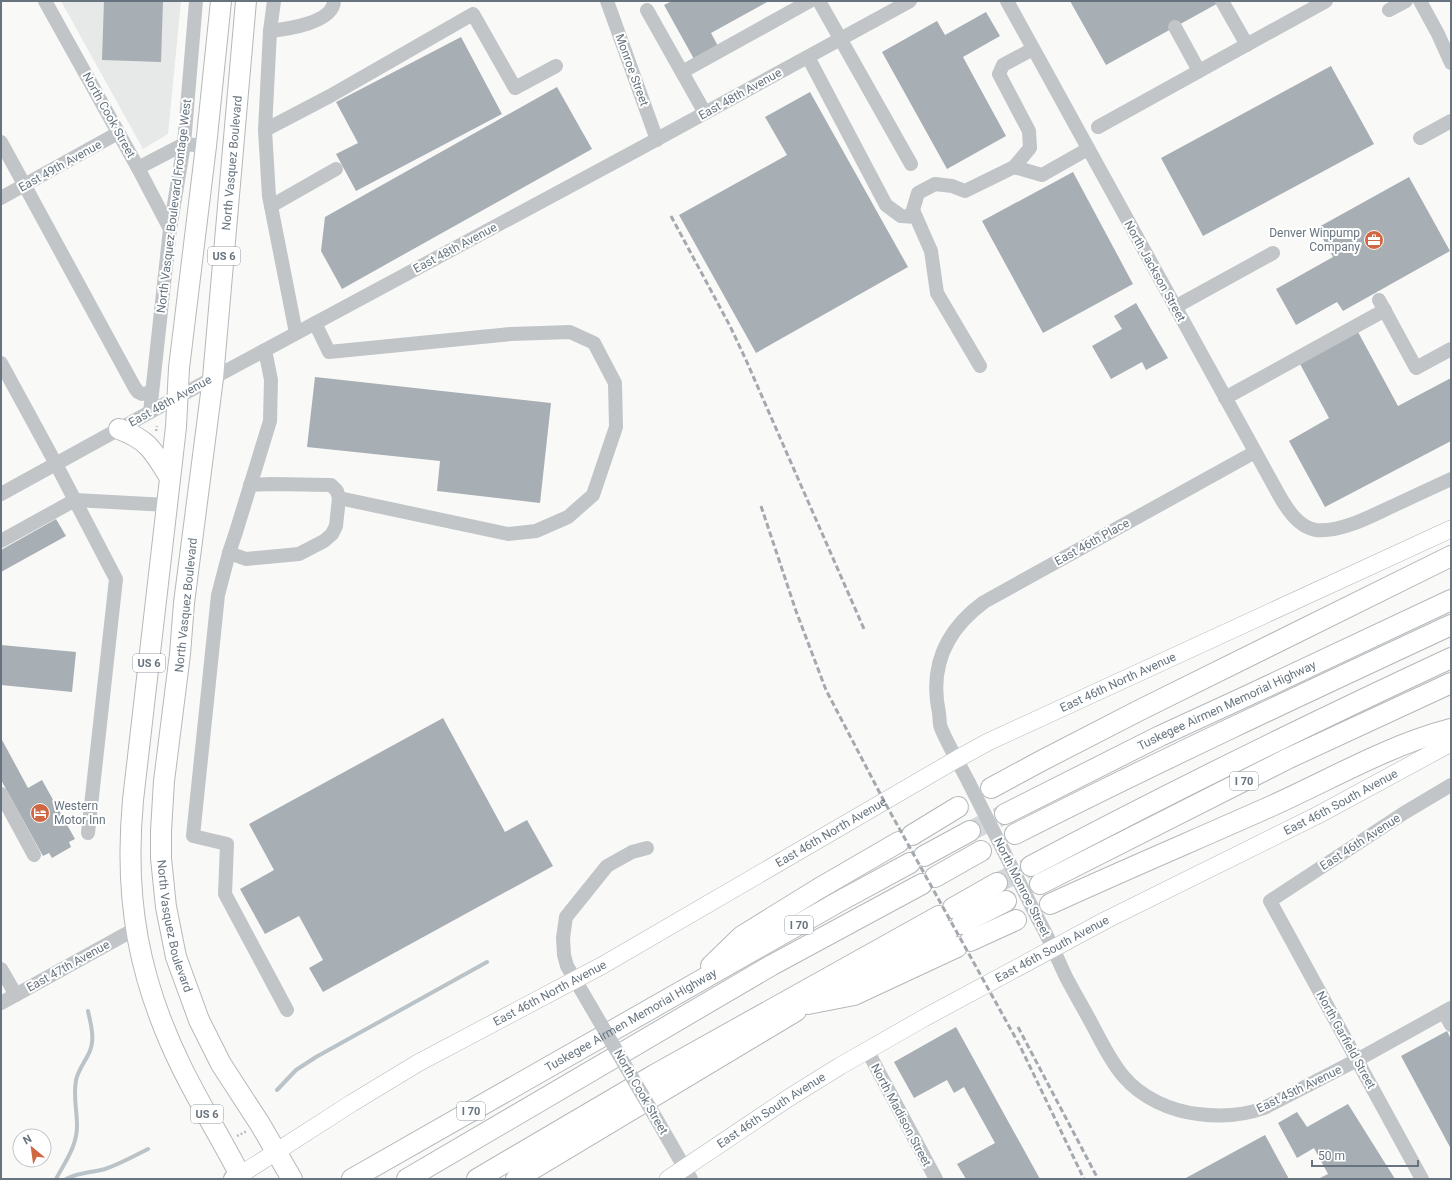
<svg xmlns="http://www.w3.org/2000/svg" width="1452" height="1180" viewBox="0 0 1452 1180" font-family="Roboto,sans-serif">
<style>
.built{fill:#e7e8e8}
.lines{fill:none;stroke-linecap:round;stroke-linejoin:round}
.stream{stroke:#bac3c8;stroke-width:4}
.building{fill:#a7aeb4}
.highway-tunnel{stroke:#d4d8da;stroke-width:20;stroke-dasharray:20 10;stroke-linecap:butt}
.major-casing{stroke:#b5b9bc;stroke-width:18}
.highway-casing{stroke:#b5b8bb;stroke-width:22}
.path{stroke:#bbbec0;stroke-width:2.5;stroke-dasharray:2 2;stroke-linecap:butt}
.minor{stroke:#c1c5c8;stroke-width:14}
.major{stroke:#fff;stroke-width:17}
.highway{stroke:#fff;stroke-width:20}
.rail{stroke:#a3a9ae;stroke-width:3;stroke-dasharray:6 3;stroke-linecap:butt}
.minor-bridge{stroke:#c1c5c8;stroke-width:14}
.labels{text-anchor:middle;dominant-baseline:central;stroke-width:4;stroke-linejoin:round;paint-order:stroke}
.shield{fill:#fff;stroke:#959ea5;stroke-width:1}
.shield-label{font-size:11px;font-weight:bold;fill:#67747f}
.street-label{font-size:12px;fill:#67747f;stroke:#fff}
.poi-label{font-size:12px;fill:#67747f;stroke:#fff;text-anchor:end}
</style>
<rect width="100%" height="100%" fill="#f9f9f8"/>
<!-- built -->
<path class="built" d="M61,1h120l-13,133 -25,15z"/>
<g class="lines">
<!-- stream -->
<g class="stream">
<path d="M277,1090l19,-20 20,-13 171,-95"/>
<path d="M56,1179c9,-17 21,-33 21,-53 0,-17 -4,-29 -1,-46 2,-9 8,-17 12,-25 8,-14 3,-30 0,-44"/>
<path d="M66,1179c14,-7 25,-6 39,-10 15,-5 29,-13 43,-20"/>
</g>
</g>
<!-- building -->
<g class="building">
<path d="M104,1h59l-2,61 -59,-2z"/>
<path d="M672,1h97l-58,32 7,13 -24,13 -30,-54z"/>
<path d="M1070,1h152l-116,64z"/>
<path d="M986,12l14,24 -37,21 43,79 -59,33 -65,-117 55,-31 8,14z"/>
<path d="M461,37l41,77 -146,77 -20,-37 22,-11 -22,-41z"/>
<path d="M1331,66l43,78 -171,92 -42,-78z"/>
<path d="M557,87l35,62 -250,140 -21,-38 4,-34z"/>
<path d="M810,92l98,175 -152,86 -77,-138 108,-60 -22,-38z"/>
<path d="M1073,172l60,112 -90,49 -61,-112z"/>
<path d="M1409,177l41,74 -107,60 -6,-9 -41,23 -20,-36 57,-32 -16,-29z"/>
<path d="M1136,303l32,55 -22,12 -4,-8 -31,17 -19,-33 30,-17 -8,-13z"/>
<path d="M1358,332l40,74 53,-28v63l-126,66 -36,-66 40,-23 -29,-54z"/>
<path d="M315,377l236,26 -11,100 -103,-12 3,-30 -133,-14z"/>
<path d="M56,519l10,17 -65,36v-22z"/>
<path d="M1,645l75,7 -4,40 -71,-7z"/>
<path d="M443,718l62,114 22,-12 26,46 -230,126 -14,-24 14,-8 -24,-44 -34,18 -25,-45 34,-19 -25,-46z"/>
<path d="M1,738l27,50 14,-8 33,59 -6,3 2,5 -19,11 -3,-5 -6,3 -42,-76z"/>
<path d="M956,1027l84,152h-74l-9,-15 38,-21 -31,-56 -10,6 -7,-13 -33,18 -20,-36z"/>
<path d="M1447,1031l4,8v110l-50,-93z"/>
<path d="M1348,1104l47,75h-77l10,-5 -14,-26 -17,10 -19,-35 19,-11 10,15z"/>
<path d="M1265,1135l24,44h-105z"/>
</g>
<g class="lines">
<!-- highway-tunnel -->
<g class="highway-tunnel">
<path d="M970,831l35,-17"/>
<path d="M997,883l34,-17"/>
</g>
<!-- major casing -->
<g class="major-casing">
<g id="major">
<path id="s1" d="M242,1179l-2,-4 112,-72 66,-40 185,-98 354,-206 31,-17 463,-213"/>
<path id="s2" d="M668,1179l119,-80 53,-33 84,-48 182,-98 212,-105 133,-72"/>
</g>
</g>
<!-- highway casing -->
<g class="highway-casing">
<g id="highway">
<path d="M221,1l-15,145 -27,222 -3,59 -43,373c-9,98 5,179 49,268 18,36 39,71 58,107l-6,4"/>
<path id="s3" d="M246,1l-33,377 -29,225 -4,51 -16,127 -3,50v27l5,49 10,50 23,63 22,44 39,60 32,55"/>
<path d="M119,429c30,11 35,23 51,49"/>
<path d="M991,788l50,-27 99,-51 311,-154"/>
<path id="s4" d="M1005,814l155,-78 89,-41 202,-95"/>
<path d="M1015,834c144,-73 290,-141 436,-209"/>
<path d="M912,835l46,-28"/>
<path d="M924,856l46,-25"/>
<path d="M1031,866c138,-73 278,-142 420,-208"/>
<path d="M935,877l46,-26"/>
<path d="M1040,884l249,-126 162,-75"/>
<path d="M1050,904c72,-33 145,-64 217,-96 61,-27 119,-62 184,-79"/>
<path d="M953,908l44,-25"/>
<path d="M961,924l45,-23"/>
<path d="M970,941l46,-21"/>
<path d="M711,966l31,-30 76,-47 81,-47"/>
<path d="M832,991l116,-60"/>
<path d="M808,1004l46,-9 103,-48"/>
<path id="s5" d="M352,1179l488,-278 70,-38"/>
<path d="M407,1179l365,-214 150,-81"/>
<path d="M477,1179l177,-104 285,-159"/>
<path d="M516,1179l280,-168"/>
</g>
</g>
<!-- path -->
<g class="path">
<path d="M156,431l1,-5"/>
<path d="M237,1136l10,-5"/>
</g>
<!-- minor -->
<g class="minor">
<path d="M45,1l93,167 32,61"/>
<path d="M274,1l-4,30 -5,99 4,66 27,137"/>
<path d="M607,1l50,139"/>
<path d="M819,1l92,163"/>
<path d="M1007,1l272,494c8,14 19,32 37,35 25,3 57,-15 79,-25 19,-9 37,-17 56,-26"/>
<path d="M1222,1l25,44"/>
<path d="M1420,1l18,33 13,29"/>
<path d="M647,10l58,103"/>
<path d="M1389,10l17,-9"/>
<path d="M1175,27l24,44"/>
<path d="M270,31c17,-2 63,-8 64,-30"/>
<path d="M808,57l78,148 15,11 15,1"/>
<path d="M682,72l128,-71"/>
<path d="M1098,127l228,-126"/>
<path d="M265,130l65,-34 143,-82 42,74 41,-22"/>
<path d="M1420,138l31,-17"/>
<path d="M1,142l134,246 3,4 4,2 10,-2"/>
<path d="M1014,167l28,8 46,-26"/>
<path d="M138,168l46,-24 22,2"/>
<path d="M1,198l117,-65"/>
<path d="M271,206l65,-37"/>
<path d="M1379,300l37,68 35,-19"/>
<path d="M1175,307l98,-54"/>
<path d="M315,323l14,29 182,-18 59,-2 24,11 21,40 1,44 -23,68 -25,22 -32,14 -28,3 -169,-36"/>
<path d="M265,350l6,30 -1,41 -34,111 -7,21 -11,42 -25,241 34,8 -2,50 62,116"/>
<path d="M1,363l55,101 60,115 -28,254"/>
<path d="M980,366l-43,-73 -6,-42 -18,-41 5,-17 17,-9 17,2 13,5 49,-24 16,-19 -1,-17 -30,-57 4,-9 30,-16"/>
<path d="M1225,398l160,-88"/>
<path d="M150,412l20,-183 14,-85 12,-143"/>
<path d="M1,494l160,-88 478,-257 271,-148"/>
<path d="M1,541l74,-41 92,5"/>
<path d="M229,553l17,6 53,-5 25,-13 8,-7 4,-8 3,-28 -2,-7 -6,-6 -60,-1 -21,1"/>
<path d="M969,783c-9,-18 -20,-36 -28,-55 -2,-4 -1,-10 -2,-15 -10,-47 7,-83 45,-111l271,-150"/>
<path d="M1,794l33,61"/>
<path d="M1038,919c11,19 19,39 28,58 9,17 19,34 28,51 9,17 17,34 30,49 18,21 47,34 74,37 23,3 44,2 66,-6l93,-48 94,-52"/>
<path d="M1,969l15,26"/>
<path d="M1,1003l134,-74"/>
<path d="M591,1007l-24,-41 -3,-11 -1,-17 3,-21 41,-51 25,-14 15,-4"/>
<path d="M1444,1012l7,13"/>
<path d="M867,1050l69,129"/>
<path d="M657,1120l34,59"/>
<path d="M1422,1179l-152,-278 134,-88 47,-28"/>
</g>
<!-- major -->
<use href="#major" class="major"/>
<!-- highway -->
<use href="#highway" class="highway"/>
<!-- rail -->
<g class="rail">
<path d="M671,216l59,110 16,34 118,269"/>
<path d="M761,506l35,105 30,79 58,111 136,245 64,133"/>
<path d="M1018,1027l80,152"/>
</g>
<!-- minor-bridge -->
<g class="minor-bridge">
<path d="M969,783l69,136"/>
<path d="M591,1007l66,113"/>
</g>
</g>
<!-- icons -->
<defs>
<g id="office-disc" transform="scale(1)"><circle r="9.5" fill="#cf6742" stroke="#fff"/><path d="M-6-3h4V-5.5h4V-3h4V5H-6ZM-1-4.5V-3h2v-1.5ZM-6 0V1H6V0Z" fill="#fff"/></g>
<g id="hotel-disc" transform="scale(1)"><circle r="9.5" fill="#cf6742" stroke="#fff"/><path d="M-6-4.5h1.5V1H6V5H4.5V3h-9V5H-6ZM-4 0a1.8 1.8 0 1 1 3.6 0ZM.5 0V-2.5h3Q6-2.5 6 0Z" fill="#fff"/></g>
</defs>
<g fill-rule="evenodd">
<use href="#office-disc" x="1374" y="240"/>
<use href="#hotel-disc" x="40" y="813"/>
</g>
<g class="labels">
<!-- shield labels -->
<g class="shield">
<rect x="208" y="247" width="32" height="18" rx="3"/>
<rect x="133" y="654" width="32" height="18" rx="3"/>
<rect x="1230" y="772" width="28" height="18" rx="3"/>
<rect x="785" y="916" width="28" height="18" rx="3"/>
<rect x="457" y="1102" width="28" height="18" rx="3"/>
<rect x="191" y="1105" width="32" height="18" rx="3"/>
</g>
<g class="shield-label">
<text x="224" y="256">US 6</text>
<text x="149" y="663">US 6</text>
<text x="1244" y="781">I 70</text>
<text x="799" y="925">I 70</text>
<text x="471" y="1111">I 70</text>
<text x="207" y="1114">US 6</text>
</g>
<!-- street labels -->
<g class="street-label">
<text transform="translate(632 70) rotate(70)">Monroe Street</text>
<text transform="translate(740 94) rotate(-29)">East 48th Avenue</text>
<text transform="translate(109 115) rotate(61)">North Cook Street</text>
<text transform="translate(232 163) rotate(-85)">North Vasquez Boulevard</text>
<text transform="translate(60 166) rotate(-29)">East 49th Avenue</text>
<text transform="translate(174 206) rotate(-83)">North Vasquez Boulevard Frontage West</text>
<text transform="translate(455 248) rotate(-28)">East 48th Avenue</text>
<text transform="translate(1155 271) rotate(61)">North Jackson Street</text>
<text transform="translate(170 401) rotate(-29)">East 48th Avenue</text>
<text transform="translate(1092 542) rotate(-29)">East 46th Place</text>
<text transform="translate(186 605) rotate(-84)">North Vasquez Boulevard</text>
<text stroke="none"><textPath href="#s1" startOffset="1012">East 46th North Avenue</textPath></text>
<text stroke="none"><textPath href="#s4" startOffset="247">Tuskegee Airmen Memorial Highway</textPath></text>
<text stroke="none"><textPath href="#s2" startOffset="772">East 46th South Avenue</textPath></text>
<text stroke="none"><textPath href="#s1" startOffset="688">East 46th North Avenue</textPath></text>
<text transform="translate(1360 842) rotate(-33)">East 46th Avenue</text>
<text transform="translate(1022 887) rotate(63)">North Monroe Street</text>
<text stroke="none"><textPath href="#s3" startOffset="931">North Vasquez Boulevard</textPath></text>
<text stroke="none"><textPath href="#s2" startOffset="448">East 46th South Avenue</textPath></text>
<text transform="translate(68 966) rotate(-29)">East 47th Avenue</text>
<text stroke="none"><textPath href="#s1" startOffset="364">East 46th North Avenue</textPath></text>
<text stroke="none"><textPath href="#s5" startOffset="321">Tuskegee Airmen Memorial Highway</textPath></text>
<text transform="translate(1346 1040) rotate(61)">North Garfield Street</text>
<text transform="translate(1299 1089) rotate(-26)">East 45th Avenue</text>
<text transform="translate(641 1092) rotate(60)">North Cook Street</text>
<text stroke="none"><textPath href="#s2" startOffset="124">East 46th South Avenue</textPath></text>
<text transform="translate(901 1115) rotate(62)">North Madison Street</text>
</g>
<!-- poi labels -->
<g class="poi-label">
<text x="1360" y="233">Denver Winpump<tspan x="1360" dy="14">Company</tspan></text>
<text x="54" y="806" text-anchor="start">Western<tspan x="54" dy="14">Motor Inn</tspan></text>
</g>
</g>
<!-- border -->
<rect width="1452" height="1180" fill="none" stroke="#67747f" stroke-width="4"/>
<!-- north arrow -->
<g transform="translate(32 1148) rotate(331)"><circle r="19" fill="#ffffff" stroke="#c2c7cc"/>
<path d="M0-3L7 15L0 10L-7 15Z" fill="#cf6742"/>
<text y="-6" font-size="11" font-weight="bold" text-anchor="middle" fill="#67747f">N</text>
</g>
<!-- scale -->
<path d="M1312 1160v6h106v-6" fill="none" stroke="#67747f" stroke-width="2"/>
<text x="1318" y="1160" font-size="12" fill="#67747f" stroke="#ffffff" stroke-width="3" paint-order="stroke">50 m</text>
</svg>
